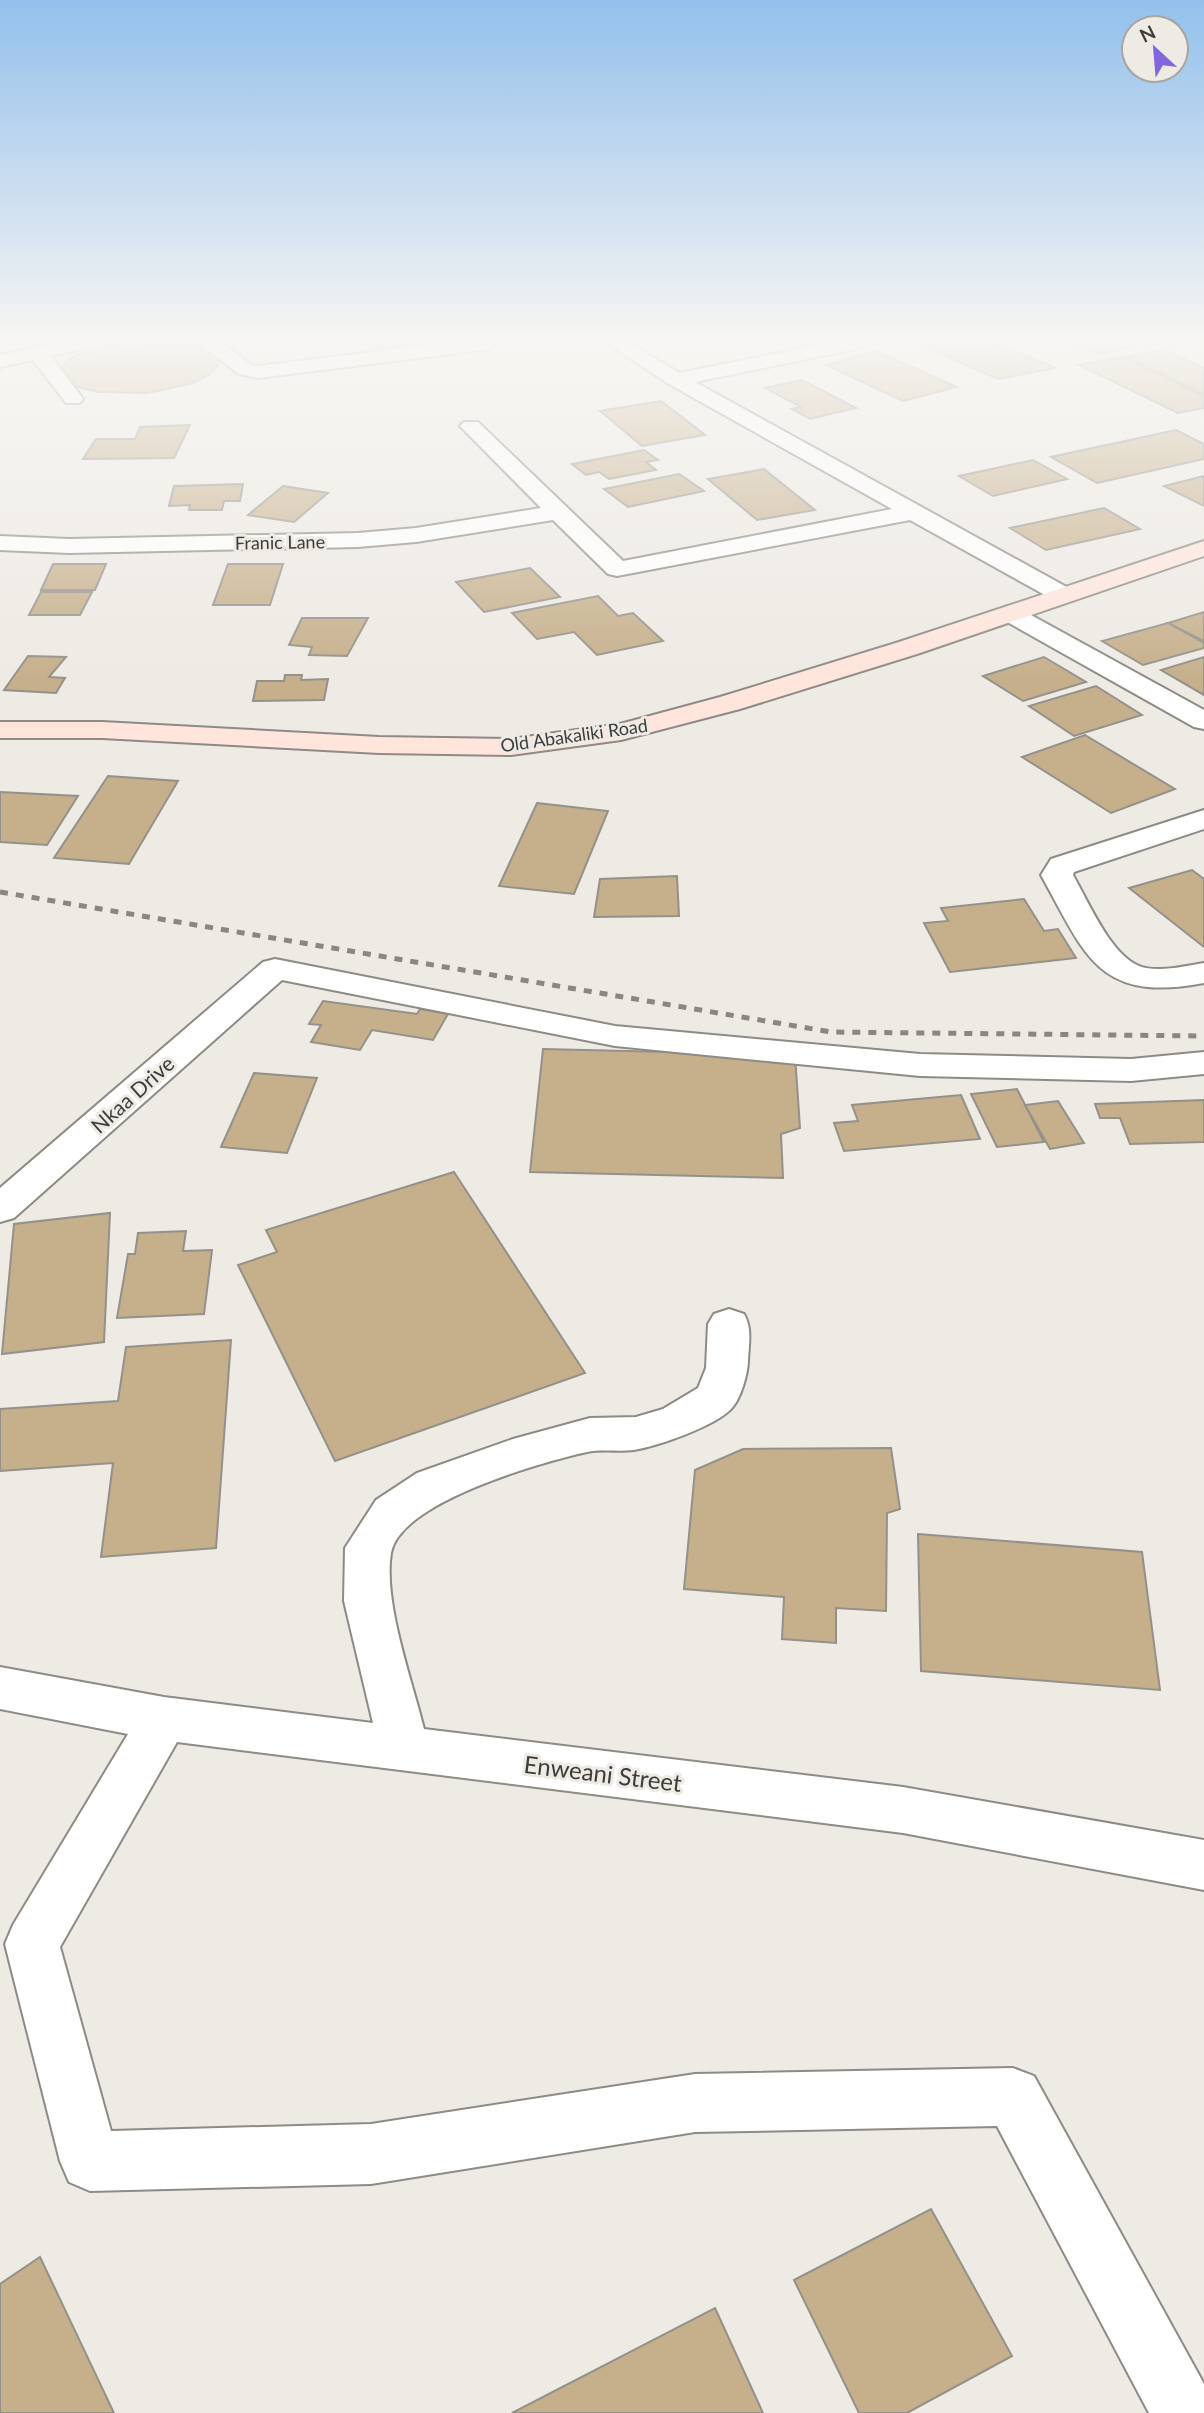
<svg xmlns="http://www.w3.org/2000/svg" width="1204" height="2413" viewBox="0 0 1204 2413" font-family="Lato,sans-serif">
<style>
.building{fill:#c6af8b;stroke:#94918b;stroke-width:2}
.lines{fill:none;stroke-linecap:round;stroke-linejoin:round}
.street-casing{stroke:#8e8a85;stroke-width:4}
.secondary-casing{stroke:#8e8a85;stroke-width:4}
.street{fill:#fff;fill-rule:evenodd}
.secondary{fill:#ffe5dc;fill-rule:evenodd}
.rail{stroke:#8a8783;stroke-width:5;stroke-dasharray:8 8;stroke-linecap:butt}
.labels{text-anchor:middle;dominant-baseline:central;stroke-width:6;stroke-linejoin:round;paint-order:stroke}
.far-street-label{font-size:18px;fill:#3e3c3a;stroke:#eeeae4}
.street-label{font-size:21px;fill:#3e3c3a;stroke:#eeeae4}
.near-street-label{font-size:24px;fill:#3e3c3a;stroke:#eeeae4}
</style>
<rect width="100%" height="100%" fill="#eeeae4"/>
<!-- building -->
<g class="building">
<path d="M117,343l74,1 17,6 10,7v9l-9,9 -15,8 -47,10 -49,-1 -20,-5 -12,-6 -5,-8 3,-9 11,-8z"/>
<path d="M367,343h46l-39,6z"/>
<path d="M915,343h81l60,25 -58,11z"/>
<path d="M1074,343h48l9,4 -32,7z"/>
<path d="M1163,349l41,19v26l-78,-37z"/>
<path d="M876,351l81,36 -54,14 -77,-36z"/>
<path d="M1122,357l82,39v12l-26,5 -99,-48z"/>
<path d="M802,380l54,28 -46,11 -18,-10 9,-2 -36,-19z"/>
<path d="M661,401l44,34 -63,11 -42,-35z"/>
<path d="M190,425l-16,33 -91,1 13,-20h39l5,-12z"/>
<path d="M1176,430l28,14v15l-107,24 -46,-26z"/>
<path d="M644,450l14,10 -12,2 10,8 -47,9 -10,-7 -13,3 -14,-11z"/>
<path d="M1033,460l34,19 -74,17 -34,-20z"/>
<path d="M764,469l51,41 -58,10 -49,-41z"/>
<path d="M679,474l25,17 -76,16 -24,-18z"/>
<path d="M1204,476v30l-40,-20z"/>
<path d="M243,484l-3,17h-16l-2,9h-33l1,-5 -21,1 5,-20z"/>
<path d="M283,486l45,7 -34,29 -46,-7z"/>
<path d="M1104,508l36,21 -94,21 -36,-22z"/>
<path d="M53,564h53l-11,26h-54z"/>
<path d="M228,564h55l-13,41h-57z"/>
<path d="M530,568l30,29 -76,15 -28,-30z"/>
<path d="M41,592h51l-12,23h-51z"/>
<path d="M598,596l20,20 15,-3 30,28 -66,14 -23,-23 -37,7 -25,-26z"/>
<path d="M1204,612v29l-36,-18z"/>
<path d="M302,618h66l-21,38 -38,-1 3,-8 -23,-2z"/>
<path d="M1168,623l36,20v5l-61,17 -41,-24z"/>
<path d="M28,656l38,1 -17,20 16,1 -9,15 -52,-3z"/>
<path d="M1044,657l42,25 -63,19 -40,-25z"/>
<path d="M1204,657v38l-43,-25z"/>
<path d="M285,675h17l-1,5 27,-1 -4,21 -71,1 4,-20h27z"/>
<path d="M1096,686l46,29 -68,21 -45,-30z"/>
<path d="M1085,735l90,54 -64,24 -89,-56z"/>
<path d="M108,776l70,5 -49,83 -75,-6z"/>
<path d="M0,792l78,4 -31,49 -47,-3z"/>
<path d="M537,803l71,8 -34,83 -75,-8z"/>
<path d="M1192,870l12,9v68l-75,-59z"/>
<path d="M677,876l2,40 -85,1 6,-38z"/>
<path d="M1024,899l20,32 14,-2 18,29 -126,14 -26,-49 24,-2 -7,-13z"/>
<path d="M323,1001l94,13 3,-5 28,5 -15,26 -61,-10 -12,20 -49,-8 10,-17 -12,-1z"/>
<path d="M543,1049l252,6 5,73 -19,6 2,44 -253,-6z"/>
<path d="M254,1073l63,5 -30,75 -66,-6z"/>
<path d="M1017,1089l27,53 -47,5 -26,-53z"/>
<path d="M961,1095l19,44 -136,12 -10,-28 24,-2 -6,-16z"/>
<path d="M1204,1100v42l-74,2 -10,-26h-20l-5,-14z"/>
<path d="M1058,1101l26,42 -34,6 -25,-44z"/>
<path d="M454,1172l131,201 -250,88 -97,-196 39,-13 -11,-22z"/>
<path d="M110,1213l-6,129 -102,12 12,-130z"/>
<path d="M186,1231l-3,20 29,-1 -8,64 -87,4 11,-64h7l3,-21z"/>
<path d="M231,1340l-15,208 -115,9 12,-94 -113,8v-62l118,-8 8,-54z"/>
<path d="M891,1448l9,61 -13,4 -1,98 -50,-3v35l-54,-4 2,-42 -100,-8 11,-119 48,-21z"/>
<path d="M918,1534l224,18 18,138 -239,-19z"/>
<path d="M931,2209l81,147 -105,57h-48l-65,-133z"/>
<path d="M40,2257l74,156h-114v-129z"/>
<path d="M715,2308l48,105h-251z"/>
</g>
<g class="lines">
<!-- street casing -->
<g class="street-casing">
<g id="street">
<path d="M58,343h36l-3,4 -40,9 32,43 -3,4h-14l-33,-43 -33,7v-12z"/>
<path d="M199,343h22l31,22 6,1 187,-23h54l-10,6 -231,29 -19,-4z"/>
<path d="M607,343h23l49,30 150,-30h35l-2,4 -7,2 -160,33 377,208 3,5 -3,5 -9,2 -9,-2 -144,-80 -293,56 -9,-2 -55,-54 -137,22 -58,5 -289,6 -69,-3v-14l69,3 289,-6 58,-5 125,-20 -77,-78 -4,-4 4,-4h14l145,139 269,-52 -223,-125z"/>
<path d="M1011,606l9,3 184,101v19l-10,-2 -192,-108 -4,-5 4,-5z"/>
<path d="M1204,810v19l-130,43 -1,3c15,26 37,79 66,91 18,7 47,0 65,-3v20c-106,20 -118,-27 -163,-108l10,-16z"/>
<path d="M275,959l340,67 305,28 211,5 73,-7v22l-73,7 -211,-5 -305,-30 -333,-66 -268,238 -14,4v-34l263,-226z"/>
<path d="M729,1309l15,5c8,14 5,29 4,46 0,13 -7,39 -17,49 -16,17 -73,37 -97,41 -15,2 -32,-1 -47,2 -45,10 -187,50 -196,101 -8,49 21,127 33,176l479,58 301,53v50l-301,-57 -726,-91 -117,205 51,184 260,-7 324,-50 318,-6 21,8 170,308v29h-55l-152,-287 -302,6 -324,52 -281,7 -21,-9 -9,-21 -55,-217 8,-19 115,-191 -128,-25v-42l164,30 209,26 -29,-122 1,-53 31,-48 41,-27 96,-34 77,-21 46,-1 27,-8 35,-21 8,-20 2,-44 6,-10z"/>
</g>
</g>
<!-- secondary casing -->
<g class="secondary-casing">
<path id="secondary" d="M1204,541v15l-287,98 -177,55 -119,31 -110,15 -132,-2 -277,-15h-102v-16h102l277,15 132,2 109,-15 100,-27 179,-55z"/>
</g>
<!-- street -->
<use href="#street" class="street"/>
<!-- secondary -->
<use href="#secondary" class="secondary"/>
<!-- rail -->
<path class="rail" d="M0,892l831,140 373,4"/>
</g>
<!-- sky -->
<linearGradient id="sky" x2="0" y2="1"><stop stop-color="#93c0ec"/><stop offset="0.5" stop-color="#f7f6f3"/><stop offset="1" stop-color="#f7f6f3" stop-opacity="0"/></linearGradient>
<rect width="1204" height="680" fill="url(#sky)"/>
<g class="labels">
<!-- far-street labels -->
<g class="far-street-label">
<text transform="translate(280 542) rotate(-1)">Franic Lane</text>
<text transform="translate(574 735) rotate(-8)">Old Abakaliki Road</text>
</g>
<!-- street labels -->
<g class="street-label">
<text transform="translate(132 1094) rotate(-42)">Nkaa Drive</text>
</g>
<!-- near-street labels -->
<g class="near-street-label">
<text transform="translate(603 1773) rotate(7)">Enweani Street</text>
</g>
</g>
<!-- north arrow -->
<g transform="translate(1155 49) rotate(334)"><circle r="33" fill="#eeeae4" stroke="#a8a4a0" stroke-width="2"/>
<path d="M0-5L12 26L0 18L-12 26Z" fill="#8365e0"/>
<text y="-10" font-size="19" font-weight="bold" text-anchor="middle" fill="#3e3c3a">N</text>
</g>
</svg>
